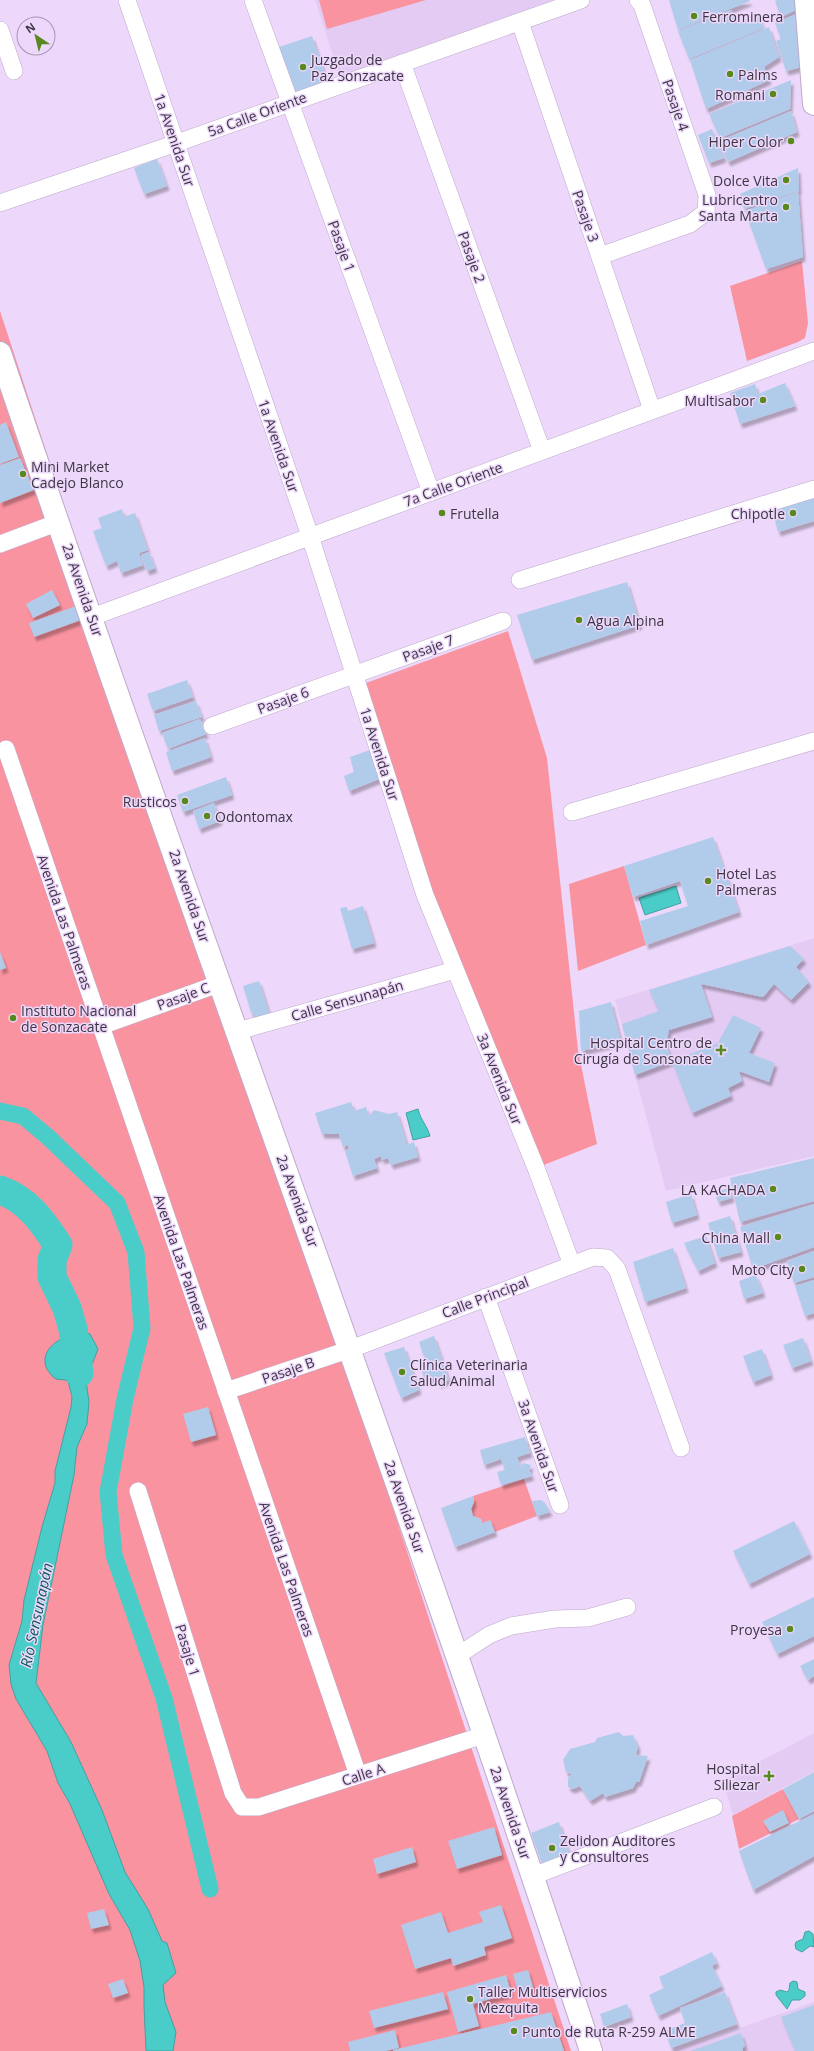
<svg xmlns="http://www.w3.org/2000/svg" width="814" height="2051" viewBox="0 0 814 2051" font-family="'Open Sans',sans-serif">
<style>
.built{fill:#e4cbf3}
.green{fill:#fa93a0}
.water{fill:#4acdc9;stroke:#469fa1}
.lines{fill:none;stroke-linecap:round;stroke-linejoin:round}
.canal{stroke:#4acdc9;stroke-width:17}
.river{stroke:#4acdc9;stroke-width:29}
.building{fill:#b1cbea;filter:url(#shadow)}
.street-casing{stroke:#bea9cb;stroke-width:18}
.secondary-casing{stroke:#bea9cb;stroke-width:24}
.primary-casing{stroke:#bea9cb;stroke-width:24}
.street{stroke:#fff;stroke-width:17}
.secondary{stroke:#fff;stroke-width:22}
.primary{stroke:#fff;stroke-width:22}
.poi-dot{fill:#57891f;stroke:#edd8fb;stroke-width:1.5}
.labels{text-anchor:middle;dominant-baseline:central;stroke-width:3;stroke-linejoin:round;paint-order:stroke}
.poi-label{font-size:14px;fill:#3e3543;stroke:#edd8fb;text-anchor:start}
.street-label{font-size:14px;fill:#3e3543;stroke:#edd8fb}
.water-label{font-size:15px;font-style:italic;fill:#0d5957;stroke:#edd8fb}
</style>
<defs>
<filter id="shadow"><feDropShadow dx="2.5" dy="4.5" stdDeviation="1" flood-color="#0004"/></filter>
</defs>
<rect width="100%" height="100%" fill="#edd8fb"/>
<!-- built -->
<g class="built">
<path d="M315,0h239l-214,77z"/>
<path d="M814,938v218l-148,35 -51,-191z"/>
<path d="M814,1733v38l-81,44 -10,-34z"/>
<path d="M814,2002v49h-141z"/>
</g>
<!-- green -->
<g class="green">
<path d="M319,0h107l-99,29z"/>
<path d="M802,261l6,62 -3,15 -7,4 -51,19 -17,-75z"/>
<path d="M0,311l571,1740h-571z"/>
<path d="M508,631l39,127 31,292 19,94 -61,24 -111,-273 -59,-212z"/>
<path d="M624,866l22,79 -68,26 -9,-87z"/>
<path d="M524,1479l13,37 -42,16 -5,-11 -8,2 -1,-4 -8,-3 -2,-7 3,-7 -1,-6z"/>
<path d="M783,1789l16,30 -60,30 -7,-33z"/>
</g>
<!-- water -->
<g class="water">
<path d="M676,886l5,17 -36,12 -6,-17z"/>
<path d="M418,1109c3,12 9,16 12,27l-17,4 -7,-27z"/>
<path d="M84,1332l6,2 8,15 -5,13 -8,12 4,28 -2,22 -10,23 -3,28 -31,150 -7,58 35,59 31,68 23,62 23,37 14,32 5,2 9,30 -13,12 2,17 11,30 -3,19h-27l-2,-45v-19l-4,-26 -10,-31 -21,-36 -39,-90 -12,-21 -11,-32 -31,-52 -5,-15 -2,-19 13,-44 2,-21 18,-73 13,-44v-12l16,-64 1,-10 -4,-16c-4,-2 -8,-1 -12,-2 -4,-2 -8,-8 -10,-12 -7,-22 22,-33 38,-35z"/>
<path d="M809,1931l4,3 1,13 -4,-1 -8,6 -6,-3 -1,-4 1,-3 7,-3 2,-7z"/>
<path d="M793,1981l4,1 1,7 7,3v4l-5,4h-8l-5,9 -11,-14v-3l4,-2 7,2 2,-2 1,-7z"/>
</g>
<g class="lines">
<!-- canal -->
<path class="canal" d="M0,1111l23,5 25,21 69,66 19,49 6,76 -17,71 -17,93 6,63 50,143 46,191"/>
<!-- river -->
<path class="river" d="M0,1190c27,9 43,32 58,55l-6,15v17l15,31 6,21 6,44"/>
</g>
<!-- building -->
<g class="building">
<path d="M669,0h80l1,1 -72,29z"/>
<path d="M777,0h22l1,8 -19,9 -6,-16z"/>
<path d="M731,10l6,13 21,-8 6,13 -75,31 -11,-28z"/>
<path d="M799,13l2,52 -3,3 -12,3 -10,-30 5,-2 -6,-16z"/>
<path d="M769,27l10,30 -15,10 5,13 -63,29 -16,-49z"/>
<path d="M312,36l16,47 -30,9 -9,-7 -13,-37z"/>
<path d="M791,80l-1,29 -70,29 -11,-24z"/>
<path d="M791,111l6,21 -69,30 -9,-21z"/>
<path d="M712,129l12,29 -15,5 -11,-28z"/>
<path d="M157,159l10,27 -23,8 -10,-26z"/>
<path d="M798,168l1,23 -55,18 -4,-15z"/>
<path d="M798,192l5,65 -37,12 -21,-58z"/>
<path d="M785,383l10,23 -55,18 -10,-31 25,-9 3,10z"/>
<path d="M6,422l13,35 -19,7v-39z"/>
<path d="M20,458l14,32 -34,13v-38z"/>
<path d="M814,493v28l-36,11 -7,-27z"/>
<path d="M122,509l2,8 11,-4 13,37 -9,3 4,12 -22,8 -4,-12 -11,5 -13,-35 9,-3 -4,-10z"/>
<path d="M149,552l6,16 -8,3 -6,-16z"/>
<path d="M627,582l13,43 -108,35 -15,-45z"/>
<path d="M52,590l8,15 -27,13 -7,-14z"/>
<path d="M76,606l5,14 -47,17 -5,-14z"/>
<path d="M187,680l6,17 -40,14 -6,-17z"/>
<path d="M196,701l6,16 -43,14 -5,-16z"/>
<path d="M200,719l6,15 -38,15 -6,-16z"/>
<path d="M205,738l6,19 -39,14 -6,-19z"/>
<path d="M370,750l9,29 -30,12 -5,-15 10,-4 -4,-15z"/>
<path d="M226,777l6,18 -49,17 -6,-17z"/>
<path d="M214,803l6,18 -21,8 -6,-18z"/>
<path d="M713,837l26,75 -93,33 -6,-24 48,-15 -8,-25 -47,16 -9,-31z"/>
<path d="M363,906l11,37 -22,6 -12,-41 7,-1 1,4z"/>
<path d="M790,946l14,13 -8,8 13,15 -18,18 -17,-16 -11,13 -62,-13 11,33 -43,13 -3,14 6,17 -37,14 -13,-51 37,-13 -10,-21z"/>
<path d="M0,952l6,16 -6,2z"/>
<path d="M259,981l11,35 -14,1 -5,-5 -8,-26z"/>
<path d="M611,1002l10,40 -40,9 -2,-40z"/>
<path d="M733,1015l28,13 -12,25 26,10 -6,19 -30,-11 3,10 -14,7 3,8 -39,17 -20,-52 46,-18z"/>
<path d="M351,1102l3,9 12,-4 3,9 5,-6 15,4 8,-2 10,33 7,-3 4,15 -27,8 -3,-7 -6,2 -1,-4 -7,3 3,9 -24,8 -8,-25 4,-2 -1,-4 -5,2 -4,-13h-17l-7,-21z"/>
<path d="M814,1158v43l-74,21 -10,-44z"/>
<path d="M729,1188l3,10 -14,4 -3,-10z"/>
<path d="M691,1194l6,21 -25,8 -6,-21z"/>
<path d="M814,1204v43l-61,22 -13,-42z"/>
<path d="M730,1216l11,36 -23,6 -10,-35z"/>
<path d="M706,1236l9,27 -17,8 -14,-28z"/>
<path d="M673,1248l13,40 -41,14 -12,-40z"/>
<path d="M814,1251v26l-20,6 -7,-22z"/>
<path d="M756,1275l7,18 -19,6 -5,-18z"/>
<path d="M814,1280v33l-9,3 -10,-30z"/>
<path d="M434,1336l15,44 -10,4 -3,-7 -11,4 -5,-16 6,-2 -7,-21z"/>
<path d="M803,1338l8,23 -19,7 -9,-23z"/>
<path d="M404,1347l15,43 -18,8 -17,-45z"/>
<path d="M762,1349l9,26 -18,7 -10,-26z"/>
<path d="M208,1407l8,28 -25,7 -8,-28z"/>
<path d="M525,1437l5,16 -13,4 4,11 2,-5 8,2 -2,5 3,6 -31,9 -4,-13 8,-2 -4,-11 -17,6 -4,-15z"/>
<path d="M473,1496l1,6 -3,7 2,7 8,3 1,4 8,-3 5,12 -40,15 -14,-39z"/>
<path d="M541,1500l4,3 5,9 -13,4 -5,-15z"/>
<path d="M794,1521l16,33 -61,30 -16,-33z"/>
<path d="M814,1597v39l-37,18 -15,-32z"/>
<path d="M814,1659v17l-6,4 -8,-14z"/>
<path d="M619,1732l4,4 10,-1 5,11 -2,9 12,1 -9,26h-3l-3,6 -28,9 -2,-4 -13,8 -10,-15 -7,3 -5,-2v-9l4,-4 -6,-2 -3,-12 7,-11 25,-7 2,-4z"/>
<path d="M814,1772v39l-15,8 -16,-30z"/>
<path d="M783,1810l6,13 -19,9 -7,-11z"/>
<path d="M814,1814v42l-61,34 -14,-39z"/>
<path d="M559,1822l13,40 -27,10 -14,-39z"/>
<path d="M494,1827l8,28 -45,14 -9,-28z"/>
<path d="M412,1847l4,15 -39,12 -4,-15z"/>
<path d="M501,1905l11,33 -28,9 2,8 -33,11 -2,-8 -36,11 -14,-44 40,-13 7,21 35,-11 -4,-10z"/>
<path d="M104,1909l5,16 -18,4 -4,-16z"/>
<path d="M712,1952l5,11 -5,3 10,20 -64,30 -9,-21 15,-7 -5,-11z"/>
<path d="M528,1970l5,17 -15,5 -5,-18z"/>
<path d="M506,1975l5,18 -38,11 6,22 -21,6 -11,-40z"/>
<path d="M123,1979l5,14 -15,5 -5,-14z"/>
<path d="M443,1992l5,17 -74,19 -5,-17z"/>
<path d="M725,1992l12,32 -66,24 -6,-17 20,-8 -5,-15z"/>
<path d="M627,2004l4,13 -27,10 -4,-13z"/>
<path d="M814,2005v46h-19l-14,-34z"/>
<path d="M551,2012l13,39h-171v-1z"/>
<path d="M395,2030l4,18 -13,3h-36l-2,-9z"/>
<path d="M741,2033l4,13 -3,2 1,3h-53z"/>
</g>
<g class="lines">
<!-- street casing -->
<g class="street-casing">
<g id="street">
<path d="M127,0l183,536 115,359 111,273 36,97"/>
<path d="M253,0l178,492"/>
<path d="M520,22l132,388"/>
<path d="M0,30l14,41"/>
<path d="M402,63l140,388"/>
<path d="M0,203l177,-60 404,-143"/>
<path d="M600,256l90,-32 16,-12 1,-17 -65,-190 -4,-5"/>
<path d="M0,544l59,-22"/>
<path d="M520,580l294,-91"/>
<path d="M92,617l722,-266"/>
<path d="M212,726l291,-105"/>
<path d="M6,749l352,1026"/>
<path d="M572,812l242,-71"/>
<path d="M101,1026l120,-43"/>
<path d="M238,1031l217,-61"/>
<path d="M486,1297l74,208"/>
<path d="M226,1391l125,-42 242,-92 14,1 10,11 64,179"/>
<path d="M138,1491l95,302 9,14h17l225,-72"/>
<path d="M457,1656l32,-21 22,-9 44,-7 33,-1 39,-11"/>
<path d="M533,1876l181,-69"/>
</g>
</g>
<!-- secondary casing -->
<g class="secondary-casing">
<path id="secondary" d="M0,353c192,568 403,1129 591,1698"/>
</g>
<!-- primary casing -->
<g class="primary-casing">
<path id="primary" d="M806,0l8,104"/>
</g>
<!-- street -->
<use href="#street" class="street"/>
<!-- secondary -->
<use href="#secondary" class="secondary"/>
<!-- primary -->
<use href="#primary" class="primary"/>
</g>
<!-- markers -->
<g class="poi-dot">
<circle cx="694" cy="16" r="4"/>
<circle cx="303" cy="67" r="4"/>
<circle cx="730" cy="74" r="4"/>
<circle cx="773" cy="94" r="4"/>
<circle cx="791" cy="141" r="4"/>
<circle cx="786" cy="180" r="4"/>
<circle cx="786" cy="207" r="4"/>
<circle cx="763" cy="400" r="4"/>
<circle cx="23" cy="474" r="4"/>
<circle cx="442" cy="513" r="4"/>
<circle cx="793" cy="513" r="4"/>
<circle cx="579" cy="620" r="4"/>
<circle cx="185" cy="801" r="4"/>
<circle cx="207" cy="816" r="4"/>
<circle cx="708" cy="881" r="4"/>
<circle cx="13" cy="1018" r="4"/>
<path d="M719 1044h4v4h4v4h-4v4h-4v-4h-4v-4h4z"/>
<circle cx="773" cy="1189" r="4"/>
<circle cx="778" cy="1237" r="4"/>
<circle cx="802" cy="1269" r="4"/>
<circle cx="402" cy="1372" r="4"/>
<circle cx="790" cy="1629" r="4"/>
<path d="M767 1770h4v4h4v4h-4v4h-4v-4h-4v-4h4z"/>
<circle cx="552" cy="1848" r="4"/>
<circle cx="470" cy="1999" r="4"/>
<circle cx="514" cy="2031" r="4"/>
</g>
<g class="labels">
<!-- poi labels -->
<g class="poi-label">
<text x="702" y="16">Ferrominera</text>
<text x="311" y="59">Juzgado de<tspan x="311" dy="16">Paz Sonzacate</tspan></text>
<text x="738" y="74">Palms</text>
<text x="765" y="94" text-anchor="end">Romani</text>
<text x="783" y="141" text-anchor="end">Hiper Color</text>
<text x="778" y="180" text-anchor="end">Dolce Vita</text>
<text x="778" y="199" text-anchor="end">Lubricentro<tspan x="778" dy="16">Santa Marta</tspan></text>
<text x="755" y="400" text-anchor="end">Multisabor</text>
<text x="31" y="466">Mini Market<tspan x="31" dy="16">Cadejo Blanco</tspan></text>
<text x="450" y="513">Frutella</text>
<text x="785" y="513" text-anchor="end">Chipotle</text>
<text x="587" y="620">Agua Alpina</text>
<text x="177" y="801" text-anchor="end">Rusticos</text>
<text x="215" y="816">Odontomax</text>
<text x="716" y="873">Hotel Las<tspan x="716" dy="16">Palmeras</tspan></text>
<text x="21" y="1010">Instituto Nacional<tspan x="21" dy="16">de Sonzacate</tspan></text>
<text x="712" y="1042" text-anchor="end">Hospital Centro de<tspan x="712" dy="16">Cirugía de Sonsonate</tspan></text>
<text x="765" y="1189" text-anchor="end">LA KACHADA</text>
<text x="770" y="1237" text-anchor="end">China Mall</text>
<text x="794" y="1269" text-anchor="end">Moto City</text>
<text x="410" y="1364">Clínica Veterinaria<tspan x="410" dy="16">Salud Animal</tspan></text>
<text x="782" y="1629" text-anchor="end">Proyesa</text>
<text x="760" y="1768" text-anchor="end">Hospital<tspan x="760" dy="16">Siliezar</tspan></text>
<text x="560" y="1840">Zelidon Auditores<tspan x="560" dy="16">y Consultores</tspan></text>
<text x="478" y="1991">Taller Multiservicios<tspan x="478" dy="16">Mezquita</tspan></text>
<text x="522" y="2031">Punto de Ruta R-259 ALME</text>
</g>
<!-- street labels -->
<g class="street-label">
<text transform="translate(676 105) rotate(71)">Pasaje 4</text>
<text transform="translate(257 114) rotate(-20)">5a Calle Oriente</text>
<text transform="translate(175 140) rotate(71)">1a Avenida Sur</text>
<text transform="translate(586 216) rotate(71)">Pasaje 3</text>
<text transform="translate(342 246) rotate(70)">Pasaje 1</text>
<text transform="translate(472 257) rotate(70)">Pasaje 2</text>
<text transform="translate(279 446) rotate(71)">1a Avenida Sur</text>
<text transform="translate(453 484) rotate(-20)">7a Calle Oriente</text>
<text transform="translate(83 590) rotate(71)">2a Avenida Sur</text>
<text transform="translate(428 648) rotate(-20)">Pasaje 7</text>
<text transform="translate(283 700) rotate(-20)">Pasaje 6</text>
<text transform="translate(380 754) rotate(72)">1a Avenida Sur</text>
<text transform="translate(190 896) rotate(71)">2a Avenida Sur</text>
<text transform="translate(65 922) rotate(71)">Avenida Las Palmeras</text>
<text transform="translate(183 996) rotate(-20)">Pasaje C</text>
<text transform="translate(347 1000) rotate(-16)">Calle Sensunapán</text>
<text transform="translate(500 1079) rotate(68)">3a Avenida Sur</text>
<text transform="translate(298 1201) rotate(70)">2a Avenida Sur</text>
<text transform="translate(182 1262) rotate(71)">Avenida Las Palmeras</text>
<text transform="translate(485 1297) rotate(-21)">Calle Principal</text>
<text transform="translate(288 1370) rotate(-19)">Pasaje B</text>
<text transform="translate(539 1446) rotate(71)">3a Avenida Sur</text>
<text transform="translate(405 1507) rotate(71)">2a Avenida Sur</text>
<text transform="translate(287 1569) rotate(71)">Avenida Las Palmeras</text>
<text transform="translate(188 1650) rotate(73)">Pasaje 1</text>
<text transform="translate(363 1774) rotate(-18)">Calle A</text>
<text transform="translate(511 1813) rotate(71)">2a Avenida Sur</text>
</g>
<!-- water labels -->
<g class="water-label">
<text transform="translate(36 1615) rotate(-78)">Río Sensunapán</text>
</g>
</g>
<!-- north arrow -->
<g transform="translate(36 36) rotate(325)"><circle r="19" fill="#edd8fb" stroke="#a797b1"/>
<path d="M0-3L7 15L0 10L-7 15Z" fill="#57891f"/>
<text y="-6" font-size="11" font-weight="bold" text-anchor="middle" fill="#3e3543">N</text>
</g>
</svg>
